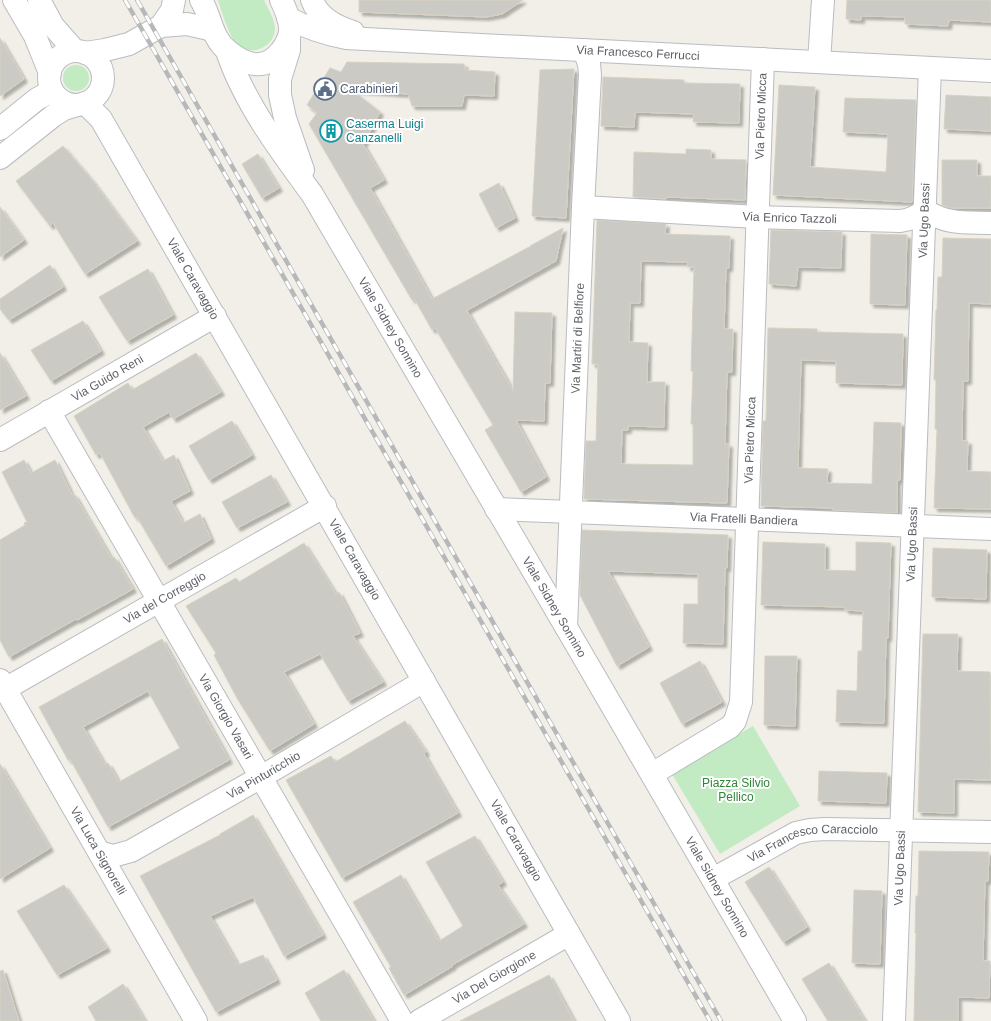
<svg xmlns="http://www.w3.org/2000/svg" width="991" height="1021" viewBox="0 0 991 1021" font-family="Arial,sans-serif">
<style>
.green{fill:#c2eac3}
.building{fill:#cccac4;stroke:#d7d2c4;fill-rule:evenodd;filter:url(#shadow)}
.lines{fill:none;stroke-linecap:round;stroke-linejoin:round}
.minor-casing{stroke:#b9bcc1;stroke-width:24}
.minor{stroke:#fff;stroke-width:22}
.rail-casing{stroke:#b7b8b9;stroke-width:4.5}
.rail{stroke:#fff;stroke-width:3;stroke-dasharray:9;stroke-linecap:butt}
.labels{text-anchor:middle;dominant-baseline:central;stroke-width:4;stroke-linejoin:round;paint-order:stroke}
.street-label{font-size:12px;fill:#5e6268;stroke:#fff}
.service-label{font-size:12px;fill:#4e5e75;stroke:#fff;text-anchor:start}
.culture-label{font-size:12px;fill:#0d838f;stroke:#fff;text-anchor:start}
.park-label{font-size:12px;fill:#2f8636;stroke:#fff}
</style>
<defs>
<filter id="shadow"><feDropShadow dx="3.5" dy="3.5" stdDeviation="1" flood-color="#0004"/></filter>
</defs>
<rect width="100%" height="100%" fill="#f1efe7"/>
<!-- green -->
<g class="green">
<path d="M218,0h46c4,9 11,19 11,29 -1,18 -23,28 -37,16 -9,-8 -16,-33 -20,-45z"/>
<circle cx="76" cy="78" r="13"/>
<path d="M753,726l47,80 -80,48 -48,-80z"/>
</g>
<!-- building -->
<g class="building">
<path d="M359,0h164l-21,14 -16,3 -127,-5z"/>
<path d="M847,0h144v22l-42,-2 -1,6 -43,-2v-7l-44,-1v4l-15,-1z"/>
<path d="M0,38l24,41 -24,17z"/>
<path d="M347,62l117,2 1,6 30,2 -1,24 -30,-1 -2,11h-50l-4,-12 -56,-4 28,22 -17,32 21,36 -14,8 62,111 97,-52 1,1v-2l33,-18 -7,33 -90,50h1l46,80 2,-79 37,1 -2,70h-5l-1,38 -28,-1 30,57 -25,15 -36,-62 8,-5 -58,-97 -3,2 -18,-32 -2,2 -103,-176 8,-11 -10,-8 23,-37 11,4z"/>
<path d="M574,69l-8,149 -34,-2 8,-146z"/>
<path d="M603,77l81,3v3l56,1 -1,39 -46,-1 1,-8 -59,-2 -1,15 -33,-1z"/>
<path d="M779,85l36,2 -5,80 76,5 2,-38 -45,-2 2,-34 71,2 -4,102 -139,-7z"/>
<path d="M946,95l45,2v34l-47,-2z"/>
<path d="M63,146l29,34 45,61 -52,33 -32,-51 -3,3 -34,-45z"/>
<path d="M686,149l25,1v9l35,1 -1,40 -79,-3v2l-33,-2 1,-45 52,2z"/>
<path d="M258,154l21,34 -17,10 -20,-34z"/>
<path d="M942,160h35v16h14v32h-41l-8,-3z"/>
<path d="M499,183l16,35 -19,10 -17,-34z"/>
<path d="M0,207l24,33 -24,17z"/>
<path d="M597,220l69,4 -1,10 65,2 -1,32h-3l-2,61h9l-1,43h-5l-2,72h4l-2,59 -143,-4 2,-58h10l2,-77h-6zM641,261l47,1 -1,5h7l-3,104h2l-2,53h2v41l-72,-1 1,-34h6v-4l36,1 1,-45h-18l1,-39 -19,-1 1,-39h10z"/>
<path d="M771,230l71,2 -1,36 -43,-1 -2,19 -27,-2z"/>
<path d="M871,234l36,1 -2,70 -35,-1z"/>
<path d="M943,238l48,1v65l-22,-1 -1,78h-5l-1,60h6l-1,30 24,1v37l-57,-1 3,-79h-2l1,-49h-2l2,-70h1l1,-33h4z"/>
<path d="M50,265l13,22 -54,33 -9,-11v-10z"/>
<path d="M148,269l25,46 -46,26 -28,-44z"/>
<path d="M83,321l18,30 -50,30 -20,-31z"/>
<path d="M768,328l49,1v3l86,2 -1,51 -66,-2v-22l-35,-1 -3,108 30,1 -1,14 45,1 2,-62 27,1 -1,57h-3v33l-64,-3v-2l-72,-2 2,-85h3z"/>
<path d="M0,353l26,43 -26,14z"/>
<path d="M196,353l25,39 -48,27 -4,-7 -26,15 20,34 11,-6 16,36 -19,10 12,22 17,-9 11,25 -45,27 -29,-49 -2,1 -35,-65 -4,2 -22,-39 54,-33 4,7z"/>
<path d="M232,421l20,34 -43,25 -20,-34z"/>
<path d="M24,460l7,13 24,-13 17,35 2,-1 37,64 3,-1 19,32 -56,31 -1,-1 -67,38 -9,-17v-100l25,-15 -1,-2 3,-1 -25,-50z"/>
<path d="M271,475l16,27 -50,26 -15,-26z"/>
<path d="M582,530l146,5 -1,33h-2l-2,76 -40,-1 1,-39h14v-30l-90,-3 41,76 -32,19 -37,-71z"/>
<path d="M763,542l62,2v26l31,1v-29l35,1 -3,95h-2l-2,85 -48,-1 1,-32 20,1 1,-40h4l1,-40 -18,-1v-3l-84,-2z"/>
<path d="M304,543l32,51 3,-2 21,41 -7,3 30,46 -35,19 -28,-47 -36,18 30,52 -44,27 -33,-53 -23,-43 2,-2 -30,-47 50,-28 3,4z"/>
<path d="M933,548l54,2 -1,49 -54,-2z"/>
<path d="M923,634h35l-1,37 33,1 1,108 -37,-1v34l-36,-1z"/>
<path d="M162,639l67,121 -121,67 -38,-68 -2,1 -29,-53zM148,691l32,57 -61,34 -11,-19 -3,2 -22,-38z"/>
<path d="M765,656h32l-2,70 -31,-1z"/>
<path d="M700,661l22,41 -40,22 -22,-41z"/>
<path d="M405,721l21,31 -2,2 34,59 -116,65 -56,-98 45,-24 4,6z"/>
<path d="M0,764l50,84 -50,31z"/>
<path d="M819,771l68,2 -1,30 -68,-2z"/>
<path d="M253,815l70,120 -39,21 -31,-59 -43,19 28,49 25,-10 14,25 -61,32 -76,-136 80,-41v-1z"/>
<path d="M475,836l28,46 -5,3 26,39 -72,41 1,1 -49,29 -15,-27 2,-1 -38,-65 48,-27 38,66 24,-15 -37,-64z"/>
<path d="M919,851l70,1 -1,29h-3l-2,80h7l-1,37 -31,-1v24h-44l2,-88h-1l1,-37h2z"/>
<path d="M769,867l38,60 -24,15 -38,-60z"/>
<path d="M64,885l43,63 -50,27 -40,-64z"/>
<path d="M854,890l28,1 -2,73 -28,-1z"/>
<path d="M829,963l36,58h-37l-26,-42z"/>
<path d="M3,970l16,51h-19v-50z"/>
<path d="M344,970l30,51h-53l-16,-28z"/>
<path d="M549,975l25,46h-114z"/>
<path d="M123,984l22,37h-49l-8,-14z"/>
</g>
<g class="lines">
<!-- minor casing -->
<g class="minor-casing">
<g id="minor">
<path d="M14,0l21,36 15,37"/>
<path d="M39,0l14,26 22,25"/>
<path d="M201,0c10,16 10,38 27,51 17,14 37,21 53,0 4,-5 8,-13 9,-19 1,-11 -4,-22 -9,-32"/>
<path d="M312,0c6,17 25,27 41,32"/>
<path id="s1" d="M288,18c19,10 37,16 58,20l645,33"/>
<path d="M161,26l11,-16 2,-10"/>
<path d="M289,41v9l-9,29v16l5,23 18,52"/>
<path id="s2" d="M227,51c16,50 54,101 85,143l254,433 229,394"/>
<circle cx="76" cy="78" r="27"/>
<path d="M85,53l20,-3 24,-6 32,-18 26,-2 26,6"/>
<path d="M819,62l4,-62"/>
<path id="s3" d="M85,103l16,16c173,301 347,601 518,902"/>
<path d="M0,129l37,-30 15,-8"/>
<path d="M0,158l53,-42 11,-7 13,-4"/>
<path id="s4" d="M583,207l174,10 143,4c10,-1 17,-4 25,-11 22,15 41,12 66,13"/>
<path id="s5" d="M49,411l353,610"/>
<path id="s6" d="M0,440l215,-124"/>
<path id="s7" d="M496,509l495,20"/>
<path id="s8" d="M566,627l17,-420 7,-132 -1,-11 -5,-14"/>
<path id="s9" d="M0,680l196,341"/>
<path id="s10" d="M5,689l320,-183"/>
<path id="s11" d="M652,774l78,-47 5,-6 6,-19 22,-643"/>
<path id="s12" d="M99,852l14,4 18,-5 130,-74 163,-96"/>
<path id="s13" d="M713,879l83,-46 14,-3 15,-1 166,3"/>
<path id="s14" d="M419,1021l150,-87"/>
<path id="s15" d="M894,1021l36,-953"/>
</g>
</g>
<!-- minor -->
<use href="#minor" class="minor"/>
<!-- rail casing -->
<g class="rail-casing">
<g id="rail">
<path d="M125,0l585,1021"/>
<path d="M137,0l584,1021"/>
</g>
</g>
<!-- rail -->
<use href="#rail" class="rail"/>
</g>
<!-- icons -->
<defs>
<g id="civic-ring" transform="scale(1.15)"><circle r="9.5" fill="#fff" stroke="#5c6f8a" stroke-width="1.5"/><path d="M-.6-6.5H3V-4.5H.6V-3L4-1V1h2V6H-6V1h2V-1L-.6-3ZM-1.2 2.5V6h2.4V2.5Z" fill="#5c6f8a"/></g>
<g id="building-ring" transform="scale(1.15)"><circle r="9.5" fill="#fff" stroke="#0f9aa8" stroke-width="1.5"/><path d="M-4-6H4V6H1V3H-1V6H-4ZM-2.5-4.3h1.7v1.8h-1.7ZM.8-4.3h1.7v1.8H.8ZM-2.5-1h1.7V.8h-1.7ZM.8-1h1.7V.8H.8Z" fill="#0f9aa8"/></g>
</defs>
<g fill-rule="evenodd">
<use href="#civic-ring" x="325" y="89"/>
<use href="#building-ring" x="331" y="131"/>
</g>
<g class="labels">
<!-- street labels -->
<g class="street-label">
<text stroke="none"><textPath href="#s1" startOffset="354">Via Francesco Ferrucci</textPath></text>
<text stroke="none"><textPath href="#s11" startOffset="705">Via Pietro Micca</textPath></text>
<text stroke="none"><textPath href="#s4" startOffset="207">Via Enrico Tazzoli</textPath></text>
<text stroke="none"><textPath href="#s15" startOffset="801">Via Ugo Bassi</textPath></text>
<text stroke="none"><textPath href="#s3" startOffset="207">Viale Caravaggio</textPath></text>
<text stroke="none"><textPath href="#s2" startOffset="322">Viale Sidney Sonnino</textPath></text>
<text stroke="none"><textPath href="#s8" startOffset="289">Via Martiri di Belfiore</textPath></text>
<text stroke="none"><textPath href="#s6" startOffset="124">Via Guido Reni</textPath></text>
<text stroke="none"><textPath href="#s11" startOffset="381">Via Pietro Micca</textPath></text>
<text stroke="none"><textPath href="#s7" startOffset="248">Via Fratelli Bandiera</textPath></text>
<text stroke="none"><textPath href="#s15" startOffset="477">Via Ugo Bassi</textPath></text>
<text stroke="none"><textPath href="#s3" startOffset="531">Viale Caravaggio</textPath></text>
<text stroke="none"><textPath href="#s10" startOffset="184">Via del Correggio</textPath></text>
<text stroke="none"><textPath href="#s2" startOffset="646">Viale Sidney Sonnino</textPath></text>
<text stroke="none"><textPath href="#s5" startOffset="353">Via Giorgio Vasari</textPath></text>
<text stroke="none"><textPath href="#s12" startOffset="186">Via Pinturicchio</textPath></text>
<text stroke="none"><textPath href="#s3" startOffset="855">Viale Caravaggio</textPath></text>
<text stroke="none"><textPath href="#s13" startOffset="109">Via Francesco Caracciolo</textPath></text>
<text stroke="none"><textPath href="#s9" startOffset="197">Via Luca Signorelli</textPath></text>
<text stroke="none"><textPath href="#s15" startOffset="153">Via Ugo Bassi</textPath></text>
<text stroke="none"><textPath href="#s2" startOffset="970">Viale Sidney Sonnino</textPath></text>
<text stroke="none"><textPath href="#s14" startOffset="87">Via Del Giorgione</textPath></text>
</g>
<!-- service labels -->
<g class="service-label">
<text x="340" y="89">Carabinieri</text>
</g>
<!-- culture labels -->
<g class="culture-label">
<text x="346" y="124">Caserma Luigi<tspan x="346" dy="14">Canzanelli</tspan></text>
</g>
<!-- park labels -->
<g class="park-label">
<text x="736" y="783">Piazza Silvio<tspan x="736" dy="14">Pellico</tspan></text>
</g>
</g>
</svg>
